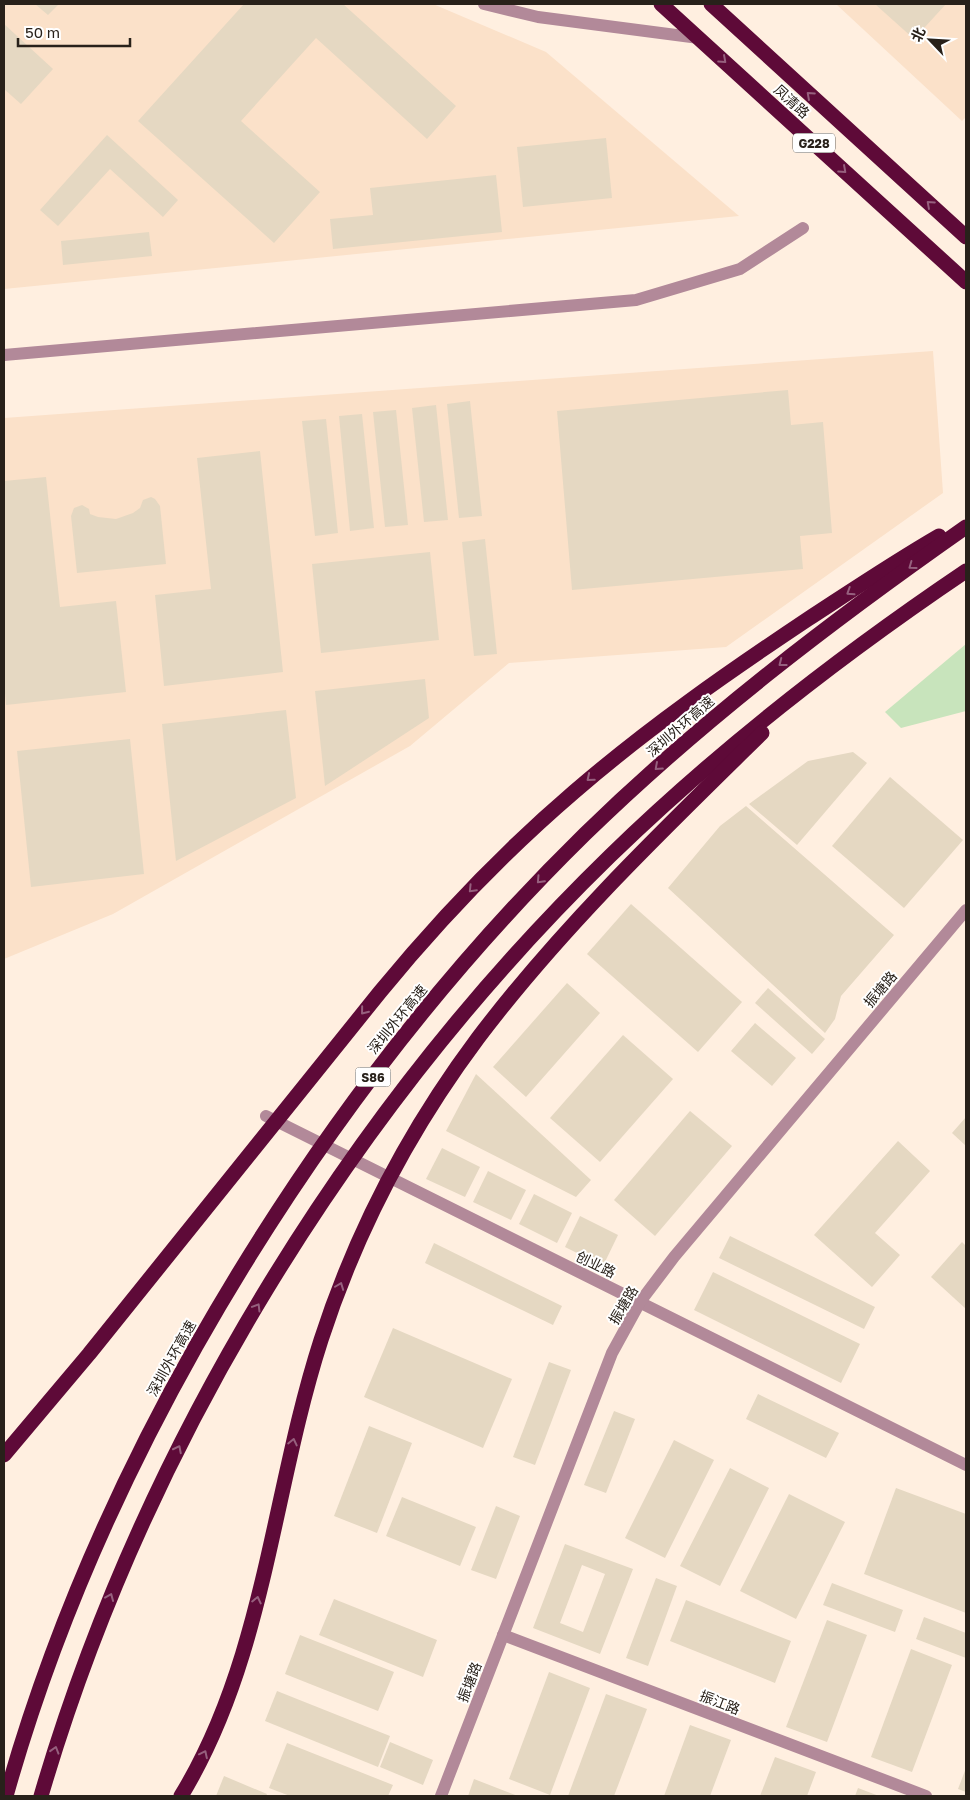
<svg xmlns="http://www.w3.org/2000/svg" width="970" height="1800" viewBox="0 0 970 1800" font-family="'Golos Text','Noto Sans SC',sans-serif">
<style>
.built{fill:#fbe1c9}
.green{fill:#c8e4bc}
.building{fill:#e5d8c2;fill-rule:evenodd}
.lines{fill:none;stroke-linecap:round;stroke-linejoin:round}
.minor{stroke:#b28999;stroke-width:12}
.highway{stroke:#5e0a38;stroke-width:15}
.highway-bridge{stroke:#5e0a38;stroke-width:15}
.oneway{stroke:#96607e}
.labels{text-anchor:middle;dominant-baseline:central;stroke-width:4;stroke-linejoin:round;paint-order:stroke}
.shield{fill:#fff;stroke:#68645f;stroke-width:1}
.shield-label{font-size:12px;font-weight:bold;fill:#28211a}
.street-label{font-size:14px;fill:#28211a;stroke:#fff}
</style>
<rect width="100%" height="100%" fill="#ffefe0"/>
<!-- built -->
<g class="built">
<path d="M4,4h429l113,48 193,164 -735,73z"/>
<path d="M836,4h130v113l-4,4z"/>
<path d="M933,351l10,142 -217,154 -217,16 -99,83 -297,168 -109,45v-541z"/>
</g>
<!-- green -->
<path class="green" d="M966,644v67l-65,17 -16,-16z"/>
<!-- building -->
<g class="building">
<path d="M35,4h24l-11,11z"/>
<path d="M244,4h99l113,102 -29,33 -111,-101 -75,83 79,71 -46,51 -136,-122z"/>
<path d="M875,4h71l-32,35z"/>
<path d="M4,24l49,45 -32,35 -17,-15z"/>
<path d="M107,135l71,65 -15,17 -53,-48 -52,57 -18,-16z"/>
<path d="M606,138l6,60 -89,9 -6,-60z"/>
<path d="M496,175l6,57 -169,17 -3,-30 43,-4 -3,-27z"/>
<path d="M149,232l3,24 -89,9 -2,-24z"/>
<path d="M788,390l3,35 32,-3 9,111 -32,3 3,33 -231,21 -15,-179z"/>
<path d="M470,401l12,115 -23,2 -12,-114z"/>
<path d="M436,405l12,115 -24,2 -12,-114z"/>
<path d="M396,410l12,115 -23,2 -12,-115z"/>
<path d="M362,414l12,114 -24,3 -11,-115z"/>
<path d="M326,419l12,114 -23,3 -13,-115z"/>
<path d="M260,451l23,221 -119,14 -9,-91 56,-6 -14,-131z"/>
<path d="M46,477l14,130 56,-6 10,91 -120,13 -2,-24v-200z"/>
<path d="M151,497l4,2 5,7 6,58 -89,9 -6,-57 3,-8 8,-3 7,4 1,5 8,3 18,2 17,-6 7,-5 3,-8z"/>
<path d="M485,539l12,115 -23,2 -12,-114z"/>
<path d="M430,552l9,88 -118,13 -9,-89z"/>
<path d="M425,679l4,39 -104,68 -10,-95z"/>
<path d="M286,710l10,88 -120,63 -14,-137z"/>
<path d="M130,739l14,135 -113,13 -14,-136z"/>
<path d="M853,752l14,11 -70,82 -48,-41 59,-43z"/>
<path d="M890,777l73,63 -59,68 -72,-62z"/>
<path d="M746,806l148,129 -53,61 -6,23 -10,14 -157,-145 52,-62z"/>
<path d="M631,904l111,98 -44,50 -111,-98z"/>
<path d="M567,983l33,30 -74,84 -33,-30z"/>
<path d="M768,988l57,51 -13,15 -57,-51z"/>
<path d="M755,1023l41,35 -24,28 -41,-35z"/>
<path d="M623,1035l50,44 -73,83 -50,-44z"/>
<path d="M476,1074l115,106 -15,17 -130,-66z"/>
<path d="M690,1111l42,35 -77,90 -41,-36z"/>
<path d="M966,1117v29l-14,-13z"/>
<path d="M898,1141l32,30 -55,62 25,22 -28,32 -58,-52z"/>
<path d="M442,1148l38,19 -15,30 -39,-18z"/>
<path d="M488,1171l38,19 -15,30 -38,-18z"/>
<path d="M534,1194l38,19 -15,30 -38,-19z"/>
<path d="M580,1216l38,19 -15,31 -38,-19z"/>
<path d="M730,1236l145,71 -11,22 -145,-71z"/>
<path d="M962,1242l4,4v63l-35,-32z"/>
<path d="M434,1243l128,63 -9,19 -128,-62z"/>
<path d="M713,1272l147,72 -19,39 -147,-73z"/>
<path d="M393,1328l119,51 -29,69 -119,-51z"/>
<path d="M549,1362l22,8 -36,95 -22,-8z"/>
<path d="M758,1394l81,39 -13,25 -80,-39z"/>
<path d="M614,1411l21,8 -29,74 -22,-8z"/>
<path d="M369,1426l43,17 -35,90 -43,-17z"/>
<path d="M674,1440l40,20 -49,98 -40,-20z"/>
<path d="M730,1468l39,20 -49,98 -40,-20z"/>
<path d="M896,1488l70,26v99l-102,-39z"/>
<path d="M789,1494l56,28 -49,97 -56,-28z"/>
<path d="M402,1497l74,30 -16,39 -74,-30z"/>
<path d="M496,1506l24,10 -24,63 -25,-9z"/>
<path d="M565,1544l68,25 -33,85 -67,-26zM582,1565l23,9 -22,58 -23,-9z"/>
<path d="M656,1578l21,8 -29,80 -22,-8z"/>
<path d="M832,1583l71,27 -8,22 -72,-27z"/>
<path d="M334,1599l103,41 -14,37 -104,-42z"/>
<path d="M686,1600l105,41 -16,42 -105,-42z"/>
<path d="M924,1617l42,16v25l-50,-19z"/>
<path d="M827,1620l40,15 -40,107 -41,-15z"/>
<path d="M300,1635l94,37 -16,39 -93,-37z"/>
<path d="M911,1649l41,16 -40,107 -41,-15z"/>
<path d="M549,1672l41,16 -40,107 -41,-16z"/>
<path d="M277,1691l113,45 -12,31 -113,-46z"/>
<path d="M606,1694l41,15 -33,87h-46z"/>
<path d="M690,1725l41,15 -21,56h-46z"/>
<path d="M390,1742l43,18 -10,25 -43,-18z"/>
<path d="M287,1743l106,42 -5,11h-98l-21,-8z"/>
<path d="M775,1757l41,15 -9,24h-47z"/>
<path d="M966,1768v24l-8,-3z"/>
<path d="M224,1776l43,18 -1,2h-50z"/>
<path d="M474,1779l44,17h-50z"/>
<path d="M858,1788l21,8h-24z"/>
</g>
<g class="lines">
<!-- minor -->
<g class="minor">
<path d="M484,4l54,13 161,21"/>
<path d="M4,355l632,-55 104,-31 63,-41"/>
<path d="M266,1116l700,349"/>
<path d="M503,1635l423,161"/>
<path d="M441,1796l171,-443 28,-51 34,-45 292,-347"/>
</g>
<!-- highway -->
<g class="highway">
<path d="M661,4l305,278"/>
<path d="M711,4l255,233"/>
</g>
<!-- highway-bridge -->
<g class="highway-bridge">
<path d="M4,1455l85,-101 291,-362c59,-72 124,-140 194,-200 74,-64 153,-119 234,-173 43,-28 86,-57 131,-83"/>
<path d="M6,1796c44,-157 110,-308 190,-450 106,-187 235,-361 389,-512 117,-114 247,-213 381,-307"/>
<path d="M41,1796c102,-349 308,-686 569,-940 109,-106 230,-200 356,-285"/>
<path d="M181,1796c84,-138 91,-304 140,-456 35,-108 89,-211 157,-302 84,-111 185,-208 284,-305"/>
</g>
</g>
<!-- one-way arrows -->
<defs><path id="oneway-chevron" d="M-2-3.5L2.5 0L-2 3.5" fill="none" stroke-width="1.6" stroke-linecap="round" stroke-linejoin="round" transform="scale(1.25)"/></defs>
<g class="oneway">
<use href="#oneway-chevron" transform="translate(723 60) rotate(42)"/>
<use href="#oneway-chevron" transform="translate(810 95) rotate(-138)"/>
<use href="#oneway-chevron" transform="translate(843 170) rotate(42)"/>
<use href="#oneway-chevron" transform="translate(930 204) rotate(-138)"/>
<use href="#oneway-chevron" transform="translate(912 566) rotate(144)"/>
<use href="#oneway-chevron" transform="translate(850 592) rotate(147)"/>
<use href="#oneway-chevron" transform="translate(782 663) rotate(142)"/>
<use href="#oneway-chevron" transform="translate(658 767) rotate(138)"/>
<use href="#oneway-chevron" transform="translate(590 778) rotate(140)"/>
<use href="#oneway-chevron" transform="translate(540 880) rotate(133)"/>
<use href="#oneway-chevron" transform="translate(472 889) rotate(134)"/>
<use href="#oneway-chevron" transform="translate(364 1011) rotate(129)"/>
<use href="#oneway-chevron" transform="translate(340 1286) rotate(-69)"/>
<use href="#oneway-chevron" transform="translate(257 1307) rotate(-59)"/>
<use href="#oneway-chevron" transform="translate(293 1442) rotate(-77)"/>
<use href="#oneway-chevron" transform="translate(178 1449) rotate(-63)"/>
<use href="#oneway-chevron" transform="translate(110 1597) rotate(-67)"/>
<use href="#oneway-chevron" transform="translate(257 1600) rotate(-77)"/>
<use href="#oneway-chevron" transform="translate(55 1750) rotate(-73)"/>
<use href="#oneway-chevron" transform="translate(204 1754) rotate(-64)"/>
</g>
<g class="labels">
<!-- shield labels -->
<g class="shield">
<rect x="793" y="133.5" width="42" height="19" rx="4"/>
<rect x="355.5" y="1067.5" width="35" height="19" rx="4"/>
</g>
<g class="shield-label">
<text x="814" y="143">G228</text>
<text x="373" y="1077">S86</text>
</g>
<!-- street labels -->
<g class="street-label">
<text transform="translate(792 101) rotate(42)">凤清路</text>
<text transform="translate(680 726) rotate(-41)">深圳外环高速</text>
<text transform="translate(880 989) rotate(-50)">振塘路</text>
<text transform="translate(397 1019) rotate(-51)">深圳外环高速</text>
<text transform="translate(596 1264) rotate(26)">创业路</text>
<text transform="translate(623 1305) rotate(-59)">振塘路</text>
<text transform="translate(171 1358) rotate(-61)">深圳外环高速</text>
<text transform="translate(469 1682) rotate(-69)">振塘路</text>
<text transform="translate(720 1702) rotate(21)">振江路</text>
</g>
</g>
<!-- border -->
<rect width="970" height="1800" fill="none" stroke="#28211a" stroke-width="10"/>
<!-- north arrow -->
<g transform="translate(930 40) rotate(295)" stroke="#ffffff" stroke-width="4" paint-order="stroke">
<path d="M0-4L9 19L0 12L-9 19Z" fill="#28211a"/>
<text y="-8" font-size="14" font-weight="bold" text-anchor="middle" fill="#28211a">北</text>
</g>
<!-- scale -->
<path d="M18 38v8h112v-8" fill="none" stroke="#28211a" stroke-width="2.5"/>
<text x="25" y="38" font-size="15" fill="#28211a" stroke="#ffffff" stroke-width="4" paint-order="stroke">50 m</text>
</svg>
